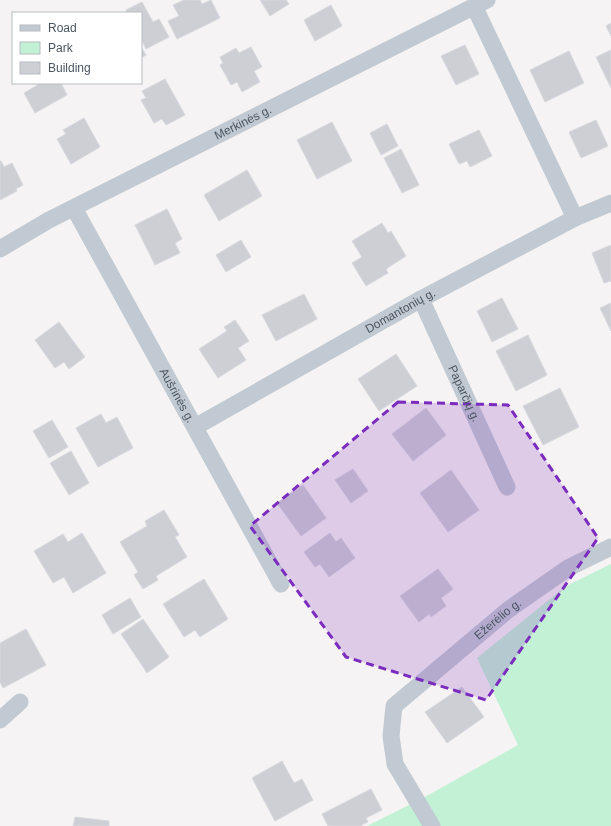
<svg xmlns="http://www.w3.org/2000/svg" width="611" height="826" viewBox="0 0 611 826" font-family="Helvetica,sans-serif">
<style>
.green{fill:#c3f1d5}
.building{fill:#cdcfd5;stroke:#d7d9de}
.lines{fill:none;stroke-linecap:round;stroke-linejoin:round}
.street{stroke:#c1cad2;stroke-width:17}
.marked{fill:#7b2cbf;fill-opacity:0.2;stroke:#7b2cbf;stroke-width:3;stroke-dasharray:8 5;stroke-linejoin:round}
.labels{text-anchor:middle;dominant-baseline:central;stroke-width:3;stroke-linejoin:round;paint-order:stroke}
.street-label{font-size:12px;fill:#4a5661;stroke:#fff}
</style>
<rect width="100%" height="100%" fill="#f5f3f3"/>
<!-- green -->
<path class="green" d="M611,564v262h-244l56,-28 95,-53 -41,-87 89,-72z"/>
<!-- building -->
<g class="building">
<path d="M184,0h16l2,4 9,-4 9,18 -43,21 -9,-18 11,-5 -6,-11z"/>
<path d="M260,0h26l3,4 -19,12z"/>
<path d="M142,2l11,20 6,-3 10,18 -23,12 -5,-10v-26h-14l-1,-3z"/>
<path d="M331,5l11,21 -27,15 -11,-21z"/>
<path d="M611,23v13l-5,-10z"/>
<path d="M465,45l14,29 -23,11 -15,-29z"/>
<path d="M141,47l5,8 -5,3z"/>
<path d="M251,47l11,20 -8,4 6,11 -18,10 -5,-10 -6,3 -11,-20 3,-2 -3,-6 16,-9 3,5z"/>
<path d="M611,50v38l-15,-31z"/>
<path d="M569,51l15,32 -39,19 -15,-32z"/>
<path d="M165,79l20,36 -19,10 -4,-6 -8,4 -13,-23 5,-2 -4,-7z"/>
<path d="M41,83h20l6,12 -32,18 -11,-20z"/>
<path d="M84,118l16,29 -29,17 -14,-25 9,-5 -3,-4z"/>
<path d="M596,120l12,26 -27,12 -12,-26z"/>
<path d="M332,122l20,39 -35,18 -20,-39z"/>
<path d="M387,124l11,22 -17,9 -11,-22z"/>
<path d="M479,130l13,26 -22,11 -3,-6 -8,3 -10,-20z"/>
<path d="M401,149l18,36 -17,8 -18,-35z"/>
<path d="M0,161h1l3,6 8,-4 11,22 -7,4 1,2 -17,9z"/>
<path d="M247,170l15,26 -43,25 -15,-26z"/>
<path d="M167,209l15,30 -7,4 5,10 -25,12 -20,-40z"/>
<path d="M382,223l6,10 3,-2 15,25 -20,13 2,4 -22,13 -14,-23 10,-6 -10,-16z"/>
<path d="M241,240l10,17 -25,15 -10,-17z"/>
<path d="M611,245v36l-7,2 -12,-30z"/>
<path d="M304,294l13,25 -41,22 -14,-26z"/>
<path d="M502,298l16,31 -26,13 -15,-31z"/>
<path d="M611,303v28l-11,-23z"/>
<path d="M235,320l14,21 -11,7 8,12 -28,18 -19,-29 28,-18 -3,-4z"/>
<path d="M59,322l26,35 -16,12 -5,-7 -9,6 -20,-28z"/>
<path d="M528,335l19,40 -31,16 -20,-40z"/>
<path d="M396,354l21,32 -38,25 -21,-32z"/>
<path d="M560,388l19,39 -36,18 -20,-39z"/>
<path d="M426,408l20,27 -33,26 -21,-27z"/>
<path d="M101,414l5,9 11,-6 16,31 -35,19 -22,-39z"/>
<path d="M52,420l16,27 -19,11 -16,-27z"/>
<path d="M71,451l18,32 -20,12 -19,-32z"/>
<path d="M353,469l15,22 -17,12 -16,-23z"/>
<path d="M451,470l28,40 -31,22 -28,-39z"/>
<path d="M303,485l23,33 -25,18 -24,-33z"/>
<path d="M164,510l15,25 -4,2 12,20 -31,19 2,4 -15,9 -9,-14 4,-3 -18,-30 27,-16 -2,-5z"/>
<path d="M82,533l24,40 -33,20 -9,-16 -11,6 -19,-32 29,-17 5,8z"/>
<path d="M330,533l6,9 5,-4 14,20 -26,19 -9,-13 -5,3 -11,-15z"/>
<path d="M438,569l15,20 -12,9 5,8 -15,11 -2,-3 -10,8 -19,-26z"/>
<path d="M204,579l24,40 -28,18 -5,-7 -11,7 -21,-33z"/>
<path d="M130,598l11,19 -28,17 -11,-19z"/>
<path d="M143,619l26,38 -22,16 -26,-39z"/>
<path d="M26,629l20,36 -43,23 -3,-6v-39z"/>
<path d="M462,687l22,30 -37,26 -22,-31z"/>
<path d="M282,761l12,22 8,-4 11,21 -38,21 -23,-43z"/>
<path d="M371,789l11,21 -16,8 2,4 -8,4h-32l-6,-12z"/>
<path d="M75,817l34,4v5h-36z"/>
</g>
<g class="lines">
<!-- street -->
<g class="street">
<path d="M474,6l101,212"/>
<path id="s1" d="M74,208l207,376"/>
<path id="s2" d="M0,249l49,-29 438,-220"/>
<path id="s3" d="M421,299l86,188"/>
<path id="s4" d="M195,427l226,-128 154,-81 36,-15"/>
<path d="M0,720l20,-18"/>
<path id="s5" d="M432,826l-37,-62 -4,-28 3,-30 114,-96 60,-42 43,-21"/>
</g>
</g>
<!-- marked area -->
<path class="marked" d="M398,402l110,3 90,133 -112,162 -140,-43 -96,-131z"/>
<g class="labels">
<!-- street labels -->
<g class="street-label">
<text stroke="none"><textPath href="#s2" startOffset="274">Merkinės g.</textPath></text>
<text stroke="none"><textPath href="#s4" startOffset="236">Domantonių g.</textPath></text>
<text stroke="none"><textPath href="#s3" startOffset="104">Paparčių g.</textPath></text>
<text stroke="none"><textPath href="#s1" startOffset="214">Aušrinės g.</textPath></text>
<text stroke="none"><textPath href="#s5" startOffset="266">Ežerėlio g.</textPath></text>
</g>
</g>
<!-- legend -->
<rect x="12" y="12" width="130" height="72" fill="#ffffff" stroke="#b7bbc0"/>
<rect x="20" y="25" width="20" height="6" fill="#c1cad2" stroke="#b7bbc0"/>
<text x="48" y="32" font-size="12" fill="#4a5661">Road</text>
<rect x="20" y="42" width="20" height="12" fill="#c3f1d5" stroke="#b7bbc0"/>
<text x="48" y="52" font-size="12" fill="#4a5661">Park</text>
<rect x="20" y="62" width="20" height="12" fill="#cdcfd5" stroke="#b7bbc0"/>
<text x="48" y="72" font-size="12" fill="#4a5661">Building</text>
</svg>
